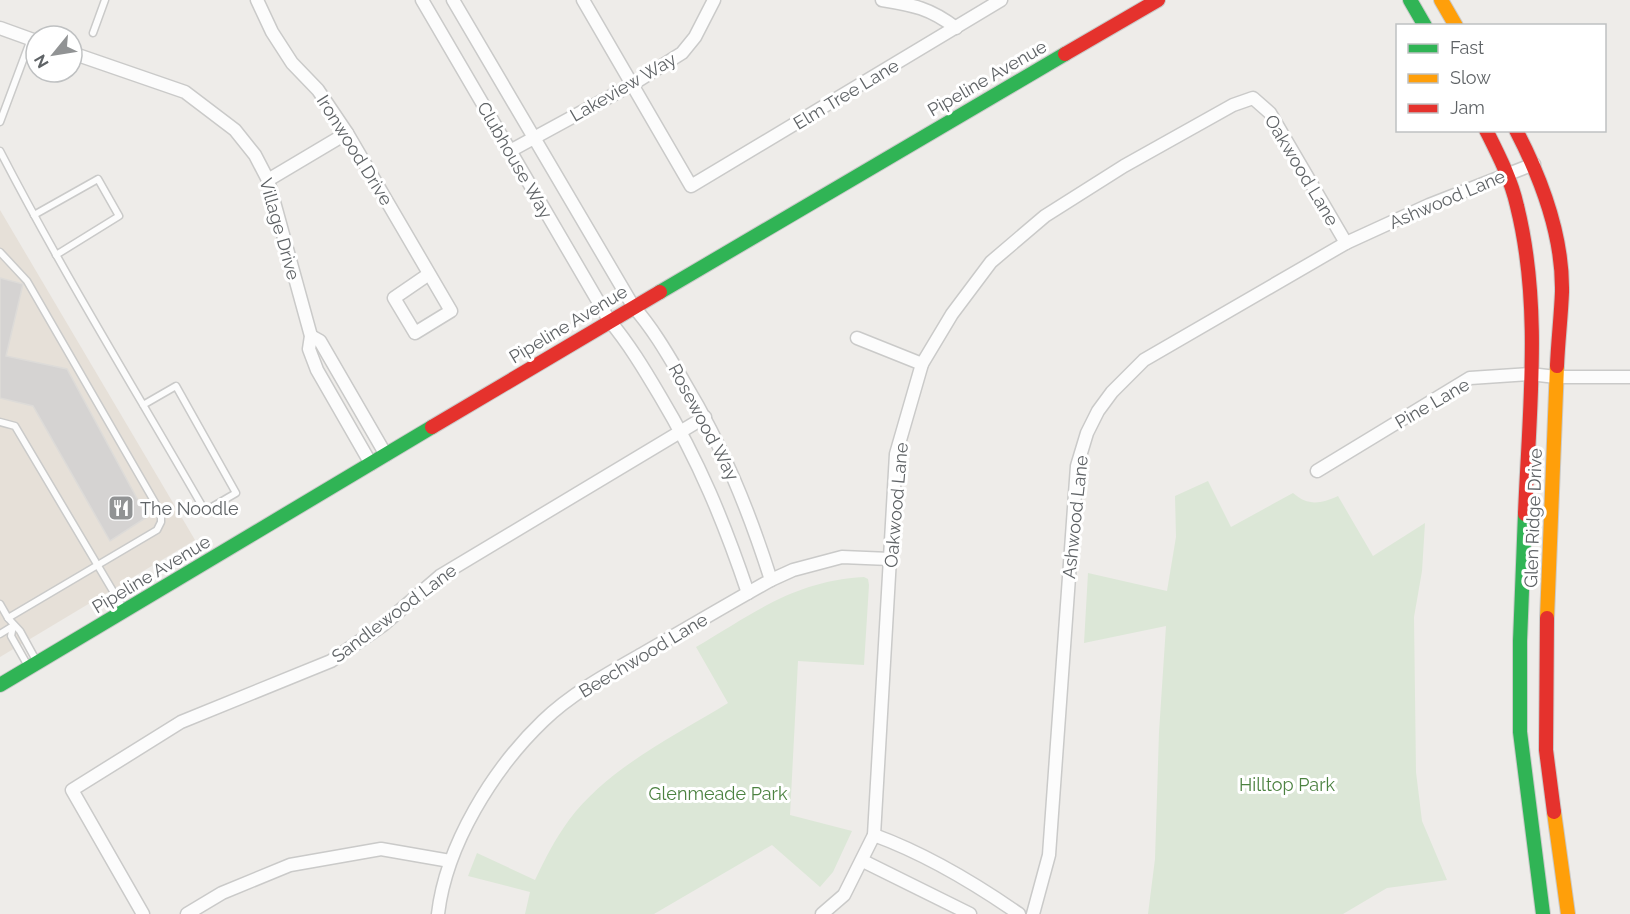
<svg xmlns="http://www.w3.org/2000/svg" width="1630" height="914" viewBox="0 0 1630 914" font-family="Raleway,sans-serif">
<style>
.commercial{fill:#e6e0d8}
.green{fill:#dce7d7}
.building{fill:#d5d3d2;stroke:#dddbd8;stroke-width:1.5}
.lines{fill:none;stroke-linecap:round;stroke-linejoin:round}
.lane-casing{stroke:#cacac9;stroke-width:9}
.street-casing{stroke:#cacac9;stroke-width:15}
.fast-casing{stroke:#cacac9;stroke-width:16}
.slow-casing{stroke:#cacac9;stroke-width:16}
.jam-casing{stroke:#cacac9;stroke-width:16}
.lane{stroke:#fcfcfc;stroke-width:6}
.street{stroke:#fcfcfc;stroke-width:12}
.fast{stroke:#30b455;stroke-width:14}
.slow{stroke:#ff9f0a;stroke-width:14}
.jam{stroke:#e5322d;stroke-width:14}
.labels{text-anchor:middle;dominant-baseline:central;stroke-width:6;stroke-linejoin:round;paint-order:stroke}
.street-label{font-size:18px;fill:#5f6366;stroke:#fff}
.poi-label{font-size:18px;fill:#5f6366;stroke:#fff;text-anchor:start}
.park-label{font-size:18px;fill:#4c8241;stroke:#fff}
</style>
<rect width="100%" height="100%" fill="#eeece9"/>
<!-- commercial -->
<path class="commercial" d="M0,210l195,330 -195,117z"/>
<!-- green -->
<g class="green">
<path d="M1208,481l23,46 62,-34c15,13 27,11 45,3l35,60 52,-33 -3,48 -8,46 2,155 6,49 25,59 -60,8 -44,26h-195l7,-55 4,-127 7,-106 -82,17 4,-70 79,18 9,-54 -1,-41z"/>
<path d="M864,577l4,2 1,6 -5,80 -66,-4 -8,154 62,16 -19,41 -13,15 -48,-42 -118,69h-129l5,-22 -62,-16 9,-23 58,27c10,-21 20,-41 34,-60 40,-53 104,-83 159,-117l-32,-56c58,-34 98,-66 168,-70z"/>
</g>
<!-- building -->
<path class="building" d="M0,278l23,6 -17,72 61,13 80,148 -37,24 -77,-135 -33,-8z"/>
<g class="lines">
<!-- lane casing -->
<g class="lane-casing">
<g id="lane">
<path d="M93,33l12,-33"/>
<path d="M0,122l31,-83"/>
<path d="M0,151c63,122 136,240 205,360l31,-18 -60,-107 -33,19"/>
<path d="M34,215l64,-36 21,37 -63,39"/>
<path d="M0,252l27,29 134,232v9l-4,8 -149,88 -8,-14"/>
<path d="M0,422l15,4 108,182"/>
<path d="M8,618l12,13 17,31"/>
<path d="M13,626l-2,10 17,30"/>
<path d="M0,634l13,-8"/>
</g>
</g>
<!-- street casing -->
<g class="street-casing">
<g id="street">
<path d="M257,0l15,32 20,31 26,27 29,43 104,178 -36,22 -21,-35 35,-24"/>
<path d="M422,0l187,320c20,24 35,49 51,76 39,65 64,126 88,197"/>
<path d="M453,0l180,306c21,24 35,49 51,76 39,65 64,126 87,198"/>
<path d="M583,0l108,186 310,-186"/>
<path d="M882,0c31,5 48,8 74,28"/>
<path d="M0,28l36,13"/>
<path d="M72,53l113,39 50,38 20,25 13,25 43,156 -2,13 8,21 54,94"/>
<path d="M510,151l123,-67 49,-31 13,-16 19,-37"/>
<path d="M268,180l79,-47"/>
<path d="M311,336l9,5 66,114"/>
<path d="M857,338l65,26"/>
<path d="M1317,471l153,-93 60,-4 26,3h74"/>
<path d="M874,835c52,19 99,47 145,79"/>
<path d="M863,861l107,53"/>
<path d="M143,914l-71,-124 109,-68 150,-61 52,-36 57,-49 265,-159"/>
<path d="M187,914l35,-21 68,-28 91,-16 69,12"/>
<path d="M438,914c8,-69 55,-145 105,-193 29,-28 66,-48 101,-68 42,-24 84,-49 127,-73l22,-10 49,-13 48,2"/>
<path d="M822,914l22,-19 30,-60 22,-381 26,-90 30,-50 39,-52 54,-46 79,-50 109,-61 20,-7 17,15 76,130"/>
<path d="M1033,914l16,-59 28,-389 10,-33 11,-22 14,-19 32,-32 202,-117 83,-38 105,-41"/>
</g>
</g>
<!-- fast casing -->
<g class="fast-casing">
<g id="fast">
<path d="M1410,0l15,26"/>
<path d="M660,292l405,-238"/>
<path d="M1525,514l-5,127v91l23,182"/>
<path d="M0,685l432,-258"/>
</g>
</g>
<!-- slow casing -->
<g class="slow-casing">
<g id="slow">
<path d="M1441,0l15,26"/>
<path d="M1547,618l10,-252"/>
<path d="M1554,812l14,102"/>
</g>
</g>
<!-- jam casing -->
<g class="jam-casing">
<g id="jam">
<path d="M1065,54l93,-54"/>
<path d="M1486,130c12,24 25,49 31,76 25,100 12,207 8,308"/>
<path d="M1516,130c25,48 47,107 46,162 -1,25 -4,49 -5,74"/>
<path d="M432,427l228,-135"/>
<path d="M1547,618l-1,132 8,62"/>
</g>
</g>
<!-- lane -->
<use href="#lane" class="lane"/>
<!-- street -->
<use href="#street" class="street"/>
<!-- fast -->
<use href="#fast" class="fast"/>
<!-- slow -->
<use href="#slow" class="slow"/>
<!-- jam -->
<use href="#jam" class="jam"/>
</g>
<!-- icons -->
<defs>
<g id="restaurant-square" transform="scale(1.35)"><rect x="-9" y="-9" width="18" height="18" rx="4" fill="#919394" stroke="#fff"/><path d="M-5-6h1v4h1v-4h1v4h1v-4h1v5L-1.5 .5V6h-2V.5L-5-1ZM5-6V6H3V1.5H1.5Q1.5-4 5-6Z" fill="#fff"/></g>
</defs>
<g fill-rule="evenodd">
<use href="#restaurant-square" x="121" y="508"/>
</g>
<g class="labels">
<!-- street labels -->
<g class="street-label">
<text transform="translate(987 78) rotate(-30)">Pipeline Avenue</text>
<text transform="translate(623 87) rotate(-30)">Lakeview Way</text>
<text transform="translate(846 94) rotate(-31)">Elm Tree Lane</text>
<text transform="translate(355 150) rotate(58)">Ironwood Drive</text>
<text transform="translate(515 160) rotate(60)">Clubhouse Way</text>
<text transform="translate(1302 170) rotate(59)">Oakwood Lane</text>
<text transform="translate(1447 199) rotate(-23)">Ashwood Lane</text>
<text transform="translate(280 229) rotate(74)">Village Drive</text>
<text transform="translate(568 324) rotate(-31)">Pipeline Avenue</text>
<text transform="translate(1432 403) rotate(-30)">Pine Lane</text>
<text transform="translate(704 422) rotate(62)">Rosewood Way</text>
<text transform="translate(896 505) rotate(-85)">Oakwood Lane</text>
<text transform="translate(1075 517) rotate(-84)">Ashwood Lane</text>
<text transform="translate(1533 518) rotate(-88)">Glen Ridge Drive</text>
<text transform="translate(151 574) rotate(-31)">Pipeline Avenue</text>
<text transform="translate(394 613) rotate(-37)">Sandlewood Lane</text>
<text transform="translate(643 655) rotate(-31)">Beechwood Lane</text>
</g>
<!-- poi labels -->
<g class="poi-label">
<text x="140" y="508">The Noodle</text>
</g>
<!-- park labels -->
<g class="park-label">
<text x="1287" y="784">Hilltop Park</text>
<text x="718" y="793">Glenmeade Park</text>
</g>
</g>
<!-- legend -->
<rect x="1396" y="24" width="210" height="108" fill="#ffffff" stroke="#bfc1c2" stroke-width="1.5"/>
<rect x="1408" y="44" width="30" height="9" fill="#30b455" stroke="#bfc1c2" stroke-width="1.5"/>
<text x="1450" y="54" font-size="18" fill="#5f6366">Fast</text>
<rect x="1408" y="74" width="30" height="9" fill="#ff9f0a" stroke="#bfc1c2" stroke-width="1.5"/>
<text x="1450" y="84" font-size="18" fill="#5f6366">Slow</text>
<rect x="1408" y="104" width="30" height="9" fill="#e5322d" stroke="#bfc1c2" stroke-width="1.5"/>
<text x="1450" y="114" font-size="18" fill="#5f6366">Jam</text>
<!-- north arrow -->
<g transform="translate(54 54) rotate(240)"><circle r="28" fill="#ffffff" stroke="#bfc1c2" stroke-width="1.5"/>
<path d="M0-4.5L10 22L0 15L-10 22Z" fill="#919394"/>
<text y="-9" font-size="16" font-weight="bold" text-anchor="middle" fill="#5f6366">N</text>
</g>
</svg>
